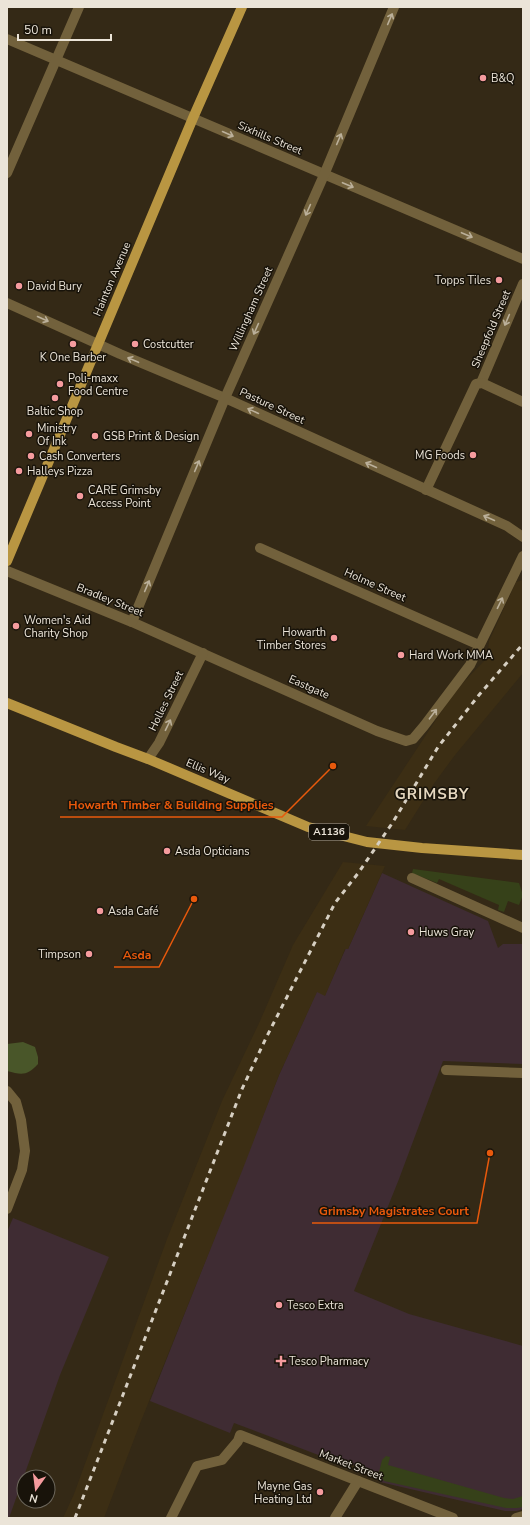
<svg xmlns="http://www.w3.org/2000/svg" width="530" height="1525" viewBox="0 0 530 1525" font-family="'Nunito Sans',sans-serif">
<style>
.commercial{fill:#3f2c33}
.built{fill:#3c2e14}
.green{fill:#364119}
.forest{fill:#495629}
.lines{fill:none;stroke-linecap:round;stroke-linejoin:round}
.minor{stroke:#72613c;stroke-width:10}
.major{stroke:#b99642;stroke-width:10}
.rail{stroke:#d6cfc2;stroke-width:3;stroke-dasharray:5 5;stroke-linecap:butt}
.oneway{stroke:#bbb09a}
.poi-dot{fill:#f59b9e;stroke:#18130a;stroke-width:1.5}
.labels{text-anchor:middle;dominant-baseline:central;stroke-width:3;stroke-linejoin:round;paint-order:stroke}
.shield{fill:#18130a;stroke:#aca59a;stroke-width:1}
.shield-label{font-size:10px;font-weight:bold;fill:#ebe4d8}
.poi-label{font-size:11px;fill:#ebe4d8;stroke:#18130a;text-anchor:start}
.street-label{font-size:11px;fill:#ebe4d8;stroke:#18130a}
.district-label{font-size:15px;font-weight:bold;letter-spacing:1px;fill:#e6d8c0;stroke:#18130a}
.leader{fill:none;stroke:#e8590c;stroke-width:1.5}
.callout-dot{fill:#e8590c;stroke:#18130a;stroke-width:1.5}
.callout-label{font-size:12px;text-anchor:middle;font-weight:bold;fill:#e8590c;stroke:#18130a;stroke-width:3;stroke-linejoin:round;paint-order:stroke}
</style>
<rect width="100%" height="100%" fill="#342916"/>
<!-- commercial -->
<g class="commercial">
<path d="M382,873l106,48 10,27 5,-4h20v120l-80,-3 -44,118 -45,112 55,23 114,32v163l-6,2h-12l-125,-29 -4,-7 -27,-12 -7,1 -108,-41 -4,10 -80,-32 129,-326 38,-84 8,4 21,-47 2,1z"/>
<path d="M13,1218l96,39 -49,118 -51,143h-2v-286z"/>
</g>
<!-- built -->
<g class="built">
<path d="M523,580v93l-68,82 -22,30 -28,45 -39,-4 89,-135 32,-33 2,-17 27,-59z"/>
<path d="M343,862l42,4 -37,83h-3l-20,47 -8,-4 -38,83 -37,96 -101,250 -37,97h-41l11,-24 93,-255 55,-138 38,-80 33,-76z"/>
</g>
<!-- green -->
<g class="green">
<path d="M413,869l106,14 4,12 -4,10 -11,-4 -4,11 -6,-2 1,-5 -60,-26 -2,4 -25,-10z"/>
<path d="M386,1456l4,1 -2,8 116,33 9,1 10,-3v11l-6,1h-11l-122,-27 -5,-9 3,-12z"/>
</g>
<!-- forest -->
<path class="forest" d="M23,1042l12,5 3,10v7c-11,12 -16,11 -31,7v-27z"/>
<g class="lines">
<!-- minor -->
<g class="minor">
<path d="M7,39l516,220"/>
<path d="M7,173l72,-166"/>
<path d="M7,303l113,51 105,44 282,128 16,11"/>
<path d="M481,383l42,-99"/>
<path d="M426,490l50,-106 6,-1 41,19"/>
<path d="M260,548l219,97"/>
<path d="M7,571l125,51 245,109 29,10 7,-2 11,-13 46,-61 53,-109"/>
<path d="M132,622l93,-224 99,-223 70,-168"/>
<path d="M148,759l11,-16 44,-90"/>
<path d="M412,878l111,50"/>
<path d="M446,1070l77,3"/>
<path d="M7,1091l9,11 5,18 4,31 -3,19 -15,39"/>
<path d="M171,1518l26,-52 25,-6 16,-19 2,-6 213,83"/>
<path d="M335,1518l23,-37"/>
<path d="M516,1518l7,-2"/>
</g>
<!-- major -->
<g class="major">
<path d="M7,561l186,-443 49,-111"/>
<path d="M7,703l109,44 32,12 160,68 59,15 55,6 101,7"/>
</g>
<!-- rail -->
<path class="rail" d="M75,1518l167,-429 24,-51 69,-135 24,-31 34,-50 45,-75 41,-52 44,-51"/>
</g>
<!-- one-way arrows -->
<defs><path id="oneway-shaft" d="M-6 0H5M1.5-3L5.5 0L1.5 3" fill="none" stroke-width="1.6" stroke-linecap="round" stroke-linejoin="round"/></defs>
<g class="oneway">
<use href="#oneway-shaft" transform="translate(390 19) rotate(-67)"/>
<use href="#oneway-shaft" transform="translate(228 134) rotate(24)"/>
<use href="#oneway-shaft" transform="translate(339 139) rotate(-67)"/>
<use href="#oneway-shaft" transform="translate(348 185) rotate(23)"/>
<use href="#oneway-shaft" transform="translate(308 210) rotate(114)"/>
<use href="#oneway-shaft" transform="translate(467 235) rotate(23)"/>
<use href="#oneway-shaft" transform="translate(43 319) rotate(24)"/>
<use href="#oneway-shaft" transform="translate(507 320) rotate(113)"/>
<use href="#oneway-shaft" transform="translate(256 329) rotate(114)"/>
<use href="#oneway-shaft" transform="translate(133 360) rotate(-157)"/>
<use href="#oneway-shaft" transform="translate(253 411) rotate(-155)"/>
<use href="#oneway-shaft" transform="translate(371 465) rotate(-156)"/>
<use href="#oneway-shaft" transform="translate(197 466) rotate(-67)"/>
<use href="#oneway-shaft" transform="translate(489 518) rotate(-156)"/>
<use href="#oneway-shaft" transform="translate(147 586) rotate(-67)"/>
<use href="#oneway-shaft" transform="translate(500 603) rotate(-64)"/>
<use href="#oneway-shaft" transform="translate(433 714) rotate(-53)"/>
<use href="#oneway-shaft" transform="translate(168 725) rotate(-64)"/>
</g>
<!-- markers -->
<g class="poi-dot">
<circle cx="483" cy="78" r="4"/>
<circle cx="499" cy="280" r="4"/>
<circle cx="19" cy="286" r="4"/>
<circle cx="73" cy="344" r="4"/>
<circle cx="135" cy="344" r="4"/>
<circle cx="60" cy="384" r="4"/>
<circle cx="55" cy="398" r="4"/>
<circle cx="29" cy="434" r="4"/>
<circle cx="95" cy="436" r="4"/>
<circle cx="473" cy="455" r="4"/>
<circle cx="31" cy="456" r="4"/>
<circle cx="19" cy="471" r="4"/>
<circle cx="80" cy="496" r="4"/>
<circle cx="16" cy="626" r="4"/>
<circle cx="334" cy="638" r="4"/>
<circle cx="401" cy="655" r="4"/>
<circle cx="167" cy="851" r="4"/>
<circle cx="100" cy="911" r="4"/>
<circle cx="411" cy="932" r="4"/>
<circle cx="89" cy="954" r="4"/>
<circle cx="279" cy="1305" r="4"/>
<path d="M279 1355h4v4h4v4h-4v4h-4v-4h-4v-4h4z"/>
<circle cx="320" cy="1492" r="4"/>
</g>
<g class="labels">
<!-- shield labels -->
<rect class="shield" x="309" y="824" width="40" height="16" rx="3"/>
<g class="shield-label">
<text x="329" y="832">A1136</text>
</g>
<!-- poi labels -->
<g class="poi-label">
<text x="491" y="78">B&amp;Q</text>
<text x="491" y="280" text-anchor="end">Topps Tiles</text>
<text x="27" y="286">David Bury</text>
<text x="143" y="344">Costcutter</text>
<text x="73" y="357" text-anchor="middle">K One Barber</text>
<text x="68" y="378">Poli-maxx<tspan x="68" dy="13">Food Centre</tspan></text>
<text x="55" y="411" text-anchor="middle">Baltic Shop</text>
<text x="37" y="428">Ministry<tspan x="37" dy="13">Of Ink</tspan></text>
<text x="103" y="436">GSB Print &amp; Design</text>
<text x="465" y="455" text-anchor="end">MG Foods</text>
<text x="39" y="456">Cash Converters</text>
<text x="27" y="471">Halleys Pizza</text>
<text x="88" y="490">CARE Grimsby<tspan x="88" dy="13">Access Point</tspan></text>
<text x="24" y="620">Women's Aid<tspan x="24" dy="13">Charity Shop</tspan></text>
<text x="326" y="632" text-anchor="end">Howarth<tspan x="326" dy="13">Timber Stores</tspan></text>
<text x="409" y="655">Hard Work MMA</text>
<text x="175" y="851">Asda Opticians</text>
<text x="108" y="911">Asda Café</text>
<text x="419" y="932">Huws Gray</text>
<text x="81" y="954" text-anchor="end">Timpson</text>
<text x="287" y="1305">Tesco Extra</text>
<text x="289" y="1361">Tesco Pharmacy</text>
<text x="312" y="1486" text-anchor="end">Mayne Gas<tspan x="312" dy="13">Heating Ltd</tspan></text>
</g>
<!-- street labels -->
<g class="street-label">
<text transform="translate(270 138) rotate(23)">Sixhills Street</text>
<text transform="translate(112 279) rotate(-67)">Hainton Avenue</text>
<text transform="translate(251 309) rotate(-66)">Willingham Street</text>
<text transform="translate(491 329) rotate(-67)">Sheepfold Street</text>
<text transform="translate(272 406) rotate(25)">Pasture Street</text>
<text transform="translate(375 585) rotate(24)">Holme Street</text>
<text transform="translate(110 600) rotate(22)">Bradley Street</text>
<text transform="translate(309 687) rotate(24)">Eastgate</text>
<text transform="translate(166 701) rotate(-64)">Holles Street</text>
<text transform="translate(208 771) rotate(23)">Ellis Way</text>
<text transform="translate(351 1465) rotate(21)">Market Street</text>
</g>
<!-- district labels -->
<g class="district-label">
<text x="432" y="794">GRIMSBY</text>
</g>
</g>
<!-- callouts -->
<path class="leader" d="M333 766L282 817H60M194 899L159 967H114M490 1153L477 1223H312"/>
<g class="callout-dot">
<circle cx="333" cy="766" r="4"/>
<circle cx="194" cy="899" r="4"/>
<circle cx="490" cy="1153" r="4"/>
</g>
<g class="callout-label">
<text x="171" y="809">Howarth Timber &amp; Building Supplies</text>
<text x="137" y="959">Asda</text>
<text x="394" y="1215">Grimsby Magistrates Court</text>
</g>
<!-- border -->
<rect width="530" height="1525" fill="none" stroke="#ebe4d8" stroke-width="16"/>
<!-- north arrow -->
<g transform="translate(36 1489) rotate(194)"><circle r="19" fill="#18130a" stroke="#6c675c"/>
<path d="M0-3L7 15L0 10L-7 15Z" fill="#f59b9e"/>
<text y="-6" font-size="11" font-weight="bold" text-anchor="middle" fill="#ebe4d8">N</text>
</g>
<!-- scale -->
<path d="M18 34v6h93v-6" fill="none" stroke="#ebe4d8" stroke-width="2"/>
<text x="24" y="34" font-size="12" fill="#ebe4d8" stroke="#18130a" stroke-width="3" paint-order="stroke">50 m</text>
</svg>
